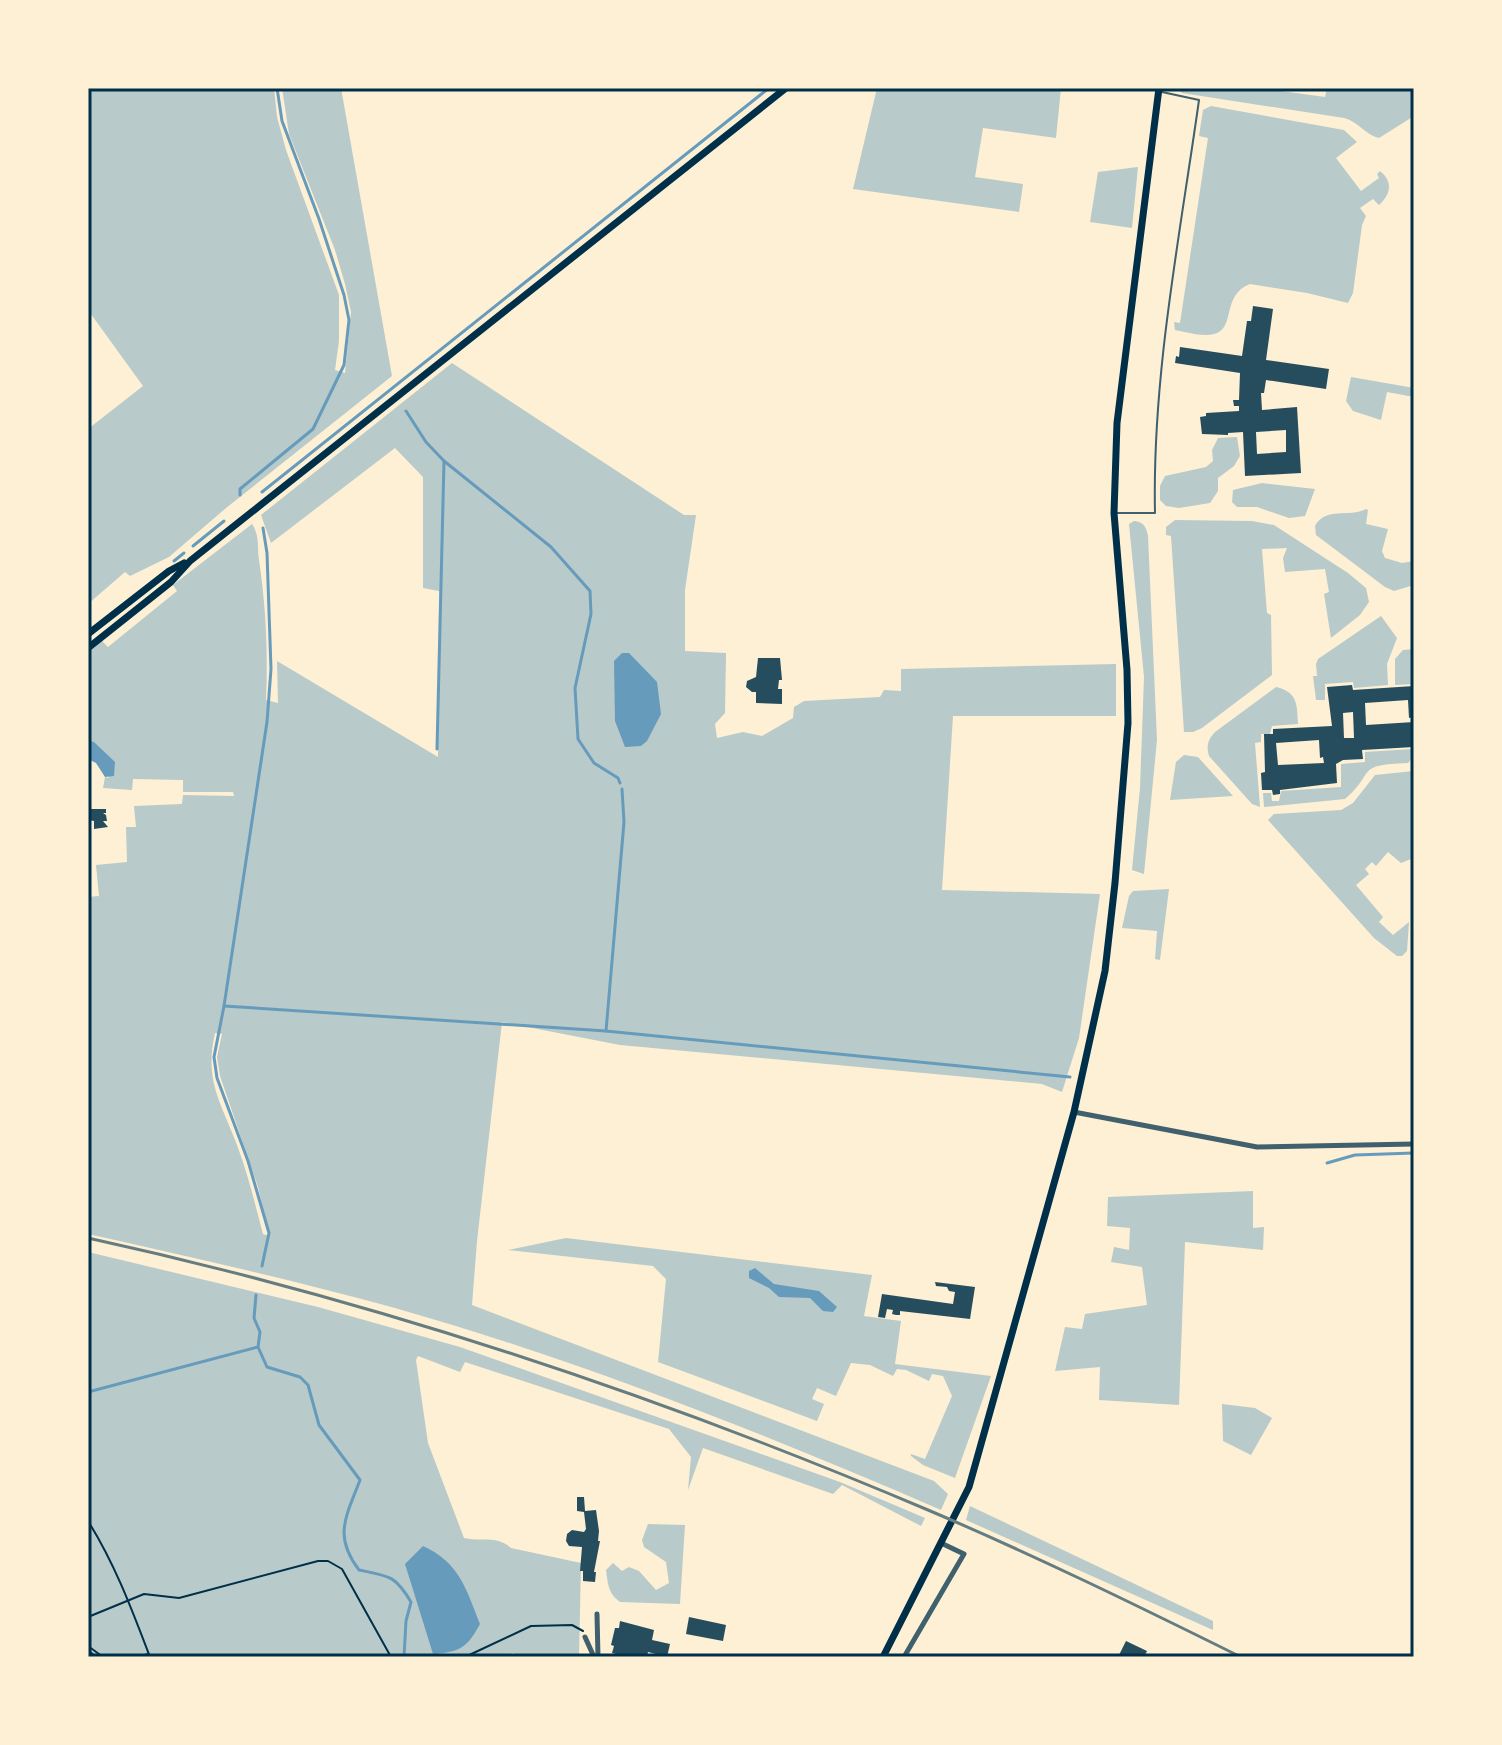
<svg xmlns="http://www.w3.org/2000/svg" width="1502" height="1745" viewBox="0 0 1502 1745" font-family="'Noto Sans',sans-serif">
<style>
.green{fill:#b9caca;fill-rule:evenodd}
.water{fill:#669bbc}
.lines{fill:none;stroke-linecap:round;stroke-linejoin:round}
.stream{stroke:#669bbc;stroke-width:3}
.building{fill:#264d5e;fill-rule:evenodd}
.path{stroke:#003049;stroke-width:2}
.service{stroke:#3f606c;stroke-width:2}
.minor{stroke:#3f606c;stroke-width:5}
.secondary{stroke:#003049;stroke-width:7}
.rail{stroke:#657d81;stroke-width:3}
.neatline{fill:none;stroke:#003049;stroke-width:3}
</style>
<rect width="100%" height="100%" fill="#fdf0d5"/>
<!-- green -->
<g class="green">
<path d="M88,88h186l3,29 9,33 53,145v46l-4,29 10,3 6,-61 -6,-28 -10,-34 -46,-116 -7,-46h59l51,288 -166,132 -57,49 -39,19 -5,-4 -37,32v-175l55,-43 -55,-76z"/>
<path d="M877,88h184l-5,50 -73,-10 -8,49 48,7 -4,28 -166,-23z"/>
<path d="M1176,88h84l65,9 2,-9h87v28l-35,22c-15,-4 -20,-16 -35,-20l-162,-25z"/>
<path d="M1211,106l133,24 13,12 -21,16 25,33 18,-13 -2,-4 3,-3c14,11 10,24 -1,34l-6,-6 -13,9 6,8 -4,9 -9,68 -5,10 -41,-10 -57,-9c-29,11 -14,45 -36,50 -12,3 -28,-2 -39,-4l-1,-8 6,1 28,-185 -9,-2 4,-26z"/>
<path d="M1138,167l-6,61 -42,-6 8,-50z"/>
<path d="M452,363l232,152h12l-11,75v61l41,2 -1,60 -10,11 2,14 26,-6 19,4 31,-18 1,-11 10,-6 76,-4 4,-7 17,1v-22l215,-5v52h-163l-11,174 158,4 -21,144 -17,54 -20,-8 -422,-39 -118,-23 -25,219 -5,64 462,176 14,13 -7,16c-178,-77 -360,-149 -546,-202 -102,-28 -204,-51 -307,-74v-337l11,-1 -3,-31 31,-3 -1,-35h10l-2,-21 48,-2 1,-9 51,1 -1,-4h-50v-12l-50,-1 -1,11 -29,-2 2,-11 4,1 -15,-36 -6,-2v-87l14,-12 6,6 69,-56 -4,-6 79,-61c8,12 5,22 7,36 7,47 9,93 7,140l12,3 -1,-42 161,96 1,-166 -16,-3v-111l-28,-29 -124,95 -10,-28zM215,1033l7,1 -5,23 3,19 38,111 11,49 -6,-2c-8,-30 -15,-60 -26,-89 -16,-43 -33,-64 -22,-112z"/>
<path d="M1351,377l63,11v9l-27,-5 -6,28 -28,-9 -7,-10z"/>
<path d="M1237,437l3,19 -6,10 -16,12v13l-8,12 -31,5 -13,-2 -6,-6v-14l5,-10 41,-9 7,-6 -1,-11 6,-12z"/>
<path d="M1262,483l53,6 -10,27 -16,2 -32,-11h-20l-5,-5 1,-12z"/>
<path d="M1366,509l2,1 -2,14 22,5 -6,22 3,7 17,5 12,-2v24l-20,6 -9,-4 -69,-52 -1,-9c11,-20 34,-8 51,-17z"/>
<path d="M1175,520l77,1 22,4 74,48 18,15 3,14 -9,13 -29,23 -7,-44 5,-2 -4,-23 -40,3 -2,-14 4,-10 -25,1 5,64 4,2 1,60 -70,53 -9,4h-9l-13,-196 -5,-1v-8z"/>
<path d="M1134,521c10,1 12,6 14,15l9,204 -13,134 -12,-4 8,-82 4,-111 -15,-153z"/>
<path d="M1381,616l16,22 -10,26 1,21 -34,3 -1,-6 -28,2v16h-9l-3,-24h4l-1,-12 2,-5z"/>
<path d="M1414,649v35l-19,1v-26l8,-9z"/>
<path d="M1276,687c22,5 21,18 22,37l-26,2 -2,8h-9v8l-6,1 5,64 -8,-3 -43,-48c-3,-11 -1,-16 6,-24z"/>
<path d="M1412,749l1,8 -5,6c-55,2 -31,9 -63,36l-81,8 -1,-14h8l1,8h7l2,-10 60,-4v-23l24,-2v-10z"/>
<path d="M1184,755l14,2 35,39 -63,4 6,-38z"/>
<path d="M1414,771v82l-3,6 -10,4 -13,-11 -12,14 -4,-4 -7,7 4,5 -13,11 27,32 -4,5 14,13 16,-13 -2,29 -5,5h-5l-23,-18 -106,-118 6,-6 67,-4 12,-7 22,-28z"/>
<path d="M1169,889l-9,71 -5,-1 2,-28 -35,-3 7,-32 4,-5z"/>
<path d="M1253,1191v37l11,-1 -1,23 -78,-8 -6,163 -80,-5 1,-33 -45,4 10,-44 17,2 3,-15 62,-9 -5,-38 -31,-5 3,-15 15,3 1,-22 -23,-2 1,-29z"/>
<path d="M566,1238l306,37 -8,41 37,5 -6,43 96,12 -36,102 -32,-13 -12,-9v-2l14,5 27,-63 -9,-20 -11,-2 -3,7 -23,-11 -9,-1 -4,7 -23,-11 -19,-2 -15,33 -19,-8 -5,11 12,5 -7,17 -159,-59 8,-83 -13,-13 -145,-16z"/>
<path d="M88,1252l230,55 142,40 380,135 85,36 -4,8 -79,-41 -9,9 -130,-46 -15,42 3,-33 -22,-28 -204,-67 -5,10 -42,-16 -2,4 12,83 36,95c16,4 33,-3 47,10l70,15 -2,94h-59l-7,-4 -12,4h-413z"/>
<path d="M1222,1404l33,4 17,10 -21,37 -28,-14z"/>
<path d="M970,1506l243,115v9l-247,-110z"/>
<path d="M648,1524l37,1 -5,79 -60,-2c-12,-9 -12,-18 -14,-32l7,-7 9,8 7,-4 10,4 17,19 13,-7 -3,-21 -22,-15 -2,-7z"/>
</g>
<!-- water -->
<g class="water">
<path d="M622,653h7l28,29 4,32 -14,27 -6,5 -16,1 -10,-26 -1,-60z"/>
<path d="M88,740l6,2 21,20 -1,14 -9,1 -9,-14 -8,-4z"/>
<path d="M755,1268l19,16 45,7 18,16 -4,5 -10,-1 -13,-13 -31,-1 -10,-9 -20,-10v-7z"/>
<path d="M423,1546c37,17 43,43 57,78 -13,24 -20,28 -47,30l-28,-90z"/>
</g>
<g class="lines">
<!-- stream -->
<g class="stream">
<path d="M406,411l20,31 18,19 107,86 39,44 1,23 -16,74 3,51 16,24 24,15 2,5"/>
<path d="M262,492l507,-404"/>
<path d="M240,495v-6l73,-60 31,-64 5,-45 -5,-25 -25,-76 -37,-98 -5,-33"/>
<path d="M193,546l31,-25"/>
<path d="M174,561l10,-8"/>
<path d="M437,749l7,-288"/>
<path d="M224,1006l382,25 464,46"/>
<path d="M606,1031l18,-209 -2,-33"/>
<path d="M1327,1163l28,-8 59,-2"/>
<path d="M262,1266l7,-33 -21,-72 -31,-83 -3,-21 10,-51 43,-284 4,-53 -4,-116 -4,-25"/>
<path d="M256,1295l-2,23 6,14 -2,15 9,20 33,10 8,8 11,40 41,55c-14,37 -27,56 -1,90 30,6 36,5 52,32l-5,19 -2,36"/>
<path d="M88,1392l170,-45"/>
</g>
</g>
<!-- building -->
<g class="building">
<path d="M1253,306l20,3 -7,51 63,9 -3,20 -60,-9 -2,13h-3l1,17 35,-3 4,66 -56,3 -2,-44 -15,1v2l-26,-1 -2,-17 6,-1v-3l33,-2v-5h-5l-1,-6h6l1,-27 -65,-10 1,-7 3,1 1,-10 62,9 5,-35h4zM1286,430v22l-29,2 -1,-22z"/>
<path d="M758,658h22l2,22h-3l-1,9h4v15l-26,-1v-11h-4l-6,-5 1,-6 9,-4z"/>
<path d="M1352,685l1,5 61,-4v31l-5,1 -1,-18 -43,3 1,22 48,-3v25l-52,3 1,9 -20,1 -7,4 1,19 -57,7v4l-7,1 -1,-5h-10l-1,-17 4,-1 -1,-38h9v-5l59,-3 -5,-39zM1353,712l1,26h-10l-1,-25zM1319,740l1,18 3,-1 1,6 -46,2 -2,-22z"/>
<path d="M88,809h18v4h-3l3,2 1,6h-4l5,6 -14,2v-8l-6,-1z"/>
<path d="M935,1282l40,5 -5,32 -70,-8v4h-4l-4,-1 1,-4 -6,-1 -2,9 -7,-1 4,-23 71,10 2,-12 -6,-1 -2,-4 -11,-1z"/>
<path d="M577,1497h7l1,14 11,-1 3,21 -1,10h2l-6,31h2l-1,10 -12,-1v-10h-3l2,-24 -13,-1 -3,-5 1,-7 5,-4 12,2 2,-3 -2,-17 -7,-1z"/>
<path d="M689,1617l37,8 -3,16 -37,-7z"/>
<path d="M620,1621l34,9 -2,10 18,4 -3,13 -19,-5 -1,5h-20l-15,-4 2,-7 -3,-1 4,-17h4z"/>
<path d="M1126,1641l21,10 -3,6h-26z"/>
</g>
<g class="lines">
<!-- path -->
<g class="path">
<path d="M88,1521c27,43 44,89 62,136"/>
<path d="M88,1617l56,-23 35,4 139,-37h10l14,8 49,88"/>
<path d="M88,1646l15,11"/>
<path d="M88,1650l8,7"/>
<path d="M137,1657l11,-3"/>
<path d="M465,1657l66,-31 41,-1 11,6"/>
</g>
<!-- service -->
<path class="service" d="M1116,513h39c-3,-138 25,-277 44,-413l-37,-8"/>
<!-- minor -->
<g class="minor">
<path d="M1074,1112l183,35 157,-3"/>
<path d="M597,1614l1,43"/>
<path d="M585,1637l9,20"/>
<path d="M904,1657l60,-103 -23,-11"/>
</g>
<!-- secondary -->
<g class="secondary">
<path d="M88,634l81,-63 15,-8"/>
<path d="M88,648l83,-66 19,-21 596,-473"/>
<path d="M883,1657l86,-170 105,-375 31,-141 10,-88 13,-160 -1,-53 -13,-157 3,-90 42,-335"/>
</g>
<!-- rail -->
<path class="rail" d="M88,1238c288,63 569,157 840,272 106,45 210,96 313,147"/>
</g>
<!-- border -->
<rect width="1502" height="1745" fill="none" stroke="#fdf0d5" stroke-width="180"/>
<rect x="90" y="90" width="1322" height="1565" class="neatline"/>
</svg>
